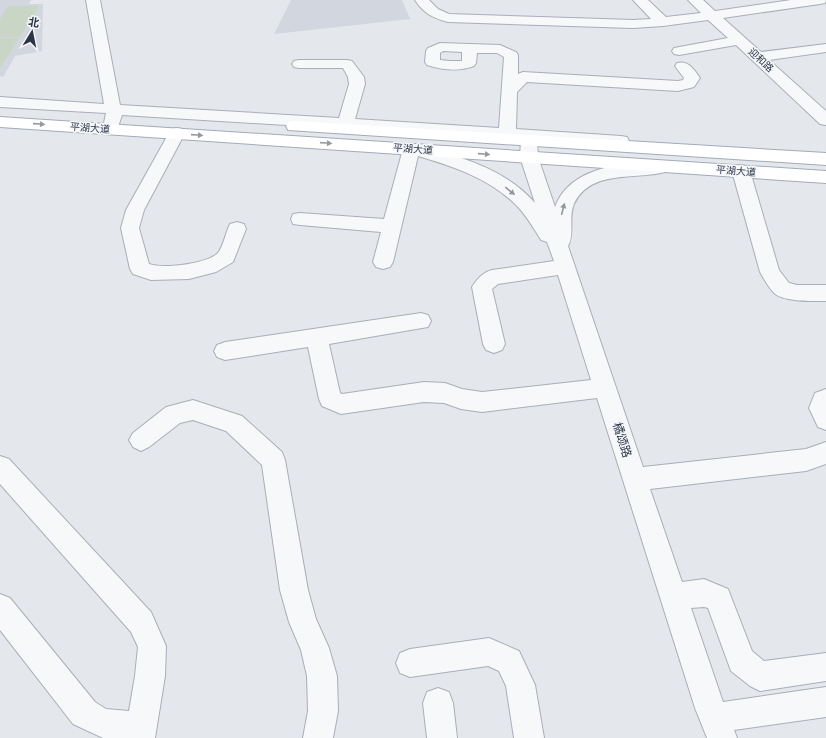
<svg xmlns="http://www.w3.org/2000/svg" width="826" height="738" viewBox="0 0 826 738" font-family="'Space Grotesk','Noto Sans SC',sans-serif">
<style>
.built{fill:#d2d6de}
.green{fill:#c9d6c5}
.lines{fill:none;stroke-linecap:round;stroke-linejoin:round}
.minor-casing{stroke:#a9aeb7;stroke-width:2}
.major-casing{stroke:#a3abb8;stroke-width:2}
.minor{fill:#f7f8fa;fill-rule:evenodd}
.major{fill:#fff;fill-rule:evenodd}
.oneway{fill:#959aa2}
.oneway2{fill:#9196a0}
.labels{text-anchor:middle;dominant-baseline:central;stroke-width:3.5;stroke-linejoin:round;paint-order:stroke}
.far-street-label{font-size:10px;fill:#2b3445;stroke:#f4f6f9}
.street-label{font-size:12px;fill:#2b3445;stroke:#f4f6f9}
</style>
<rect width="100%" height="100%" fill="#e4e7ec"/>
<!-- built -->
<g class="built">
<path d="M0,0h31l-2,4h14l-1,47 -27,5 -12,21 -3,-1z"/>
<path d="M291,0h111l8,19 -136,15z"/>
</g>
<!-- green -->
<g class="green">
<path d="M8,6h31l-19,31h-20v-18z"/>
<path d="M0,38h19l-19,30z"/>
</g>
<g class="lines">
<!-- minor casing -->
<g class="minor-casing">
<g id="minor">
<path d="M86,0h14l20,105 219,13 10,-34 -1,-7 -5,-9h-44l-5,-1 -2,-3 2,-3 5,-1h48l5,1 12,16 1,7 -10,35 144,9 5,-71 -7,-4h-20l-1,10 -2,3c-16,6 -31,4 -47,-1l-2,-3 1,-11 2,-3 12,-5 60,2 16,7 2,3v19l5,-2 155,9 5,-1 1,-2 -9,-12 2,-3c11,-3 17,6 23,15l-6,9 -16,4 -151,-9 -10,10 -1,37 105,7 6,1 2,4 -2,4 -6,1 -84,-5 1,16 17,50c12,-33 51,-42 82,-44 10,0 19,-1 28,1l3,4 -3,4c-29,8 -75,-3 -91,32 -6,13 1,30 -6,42l75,221 163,-18 20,-7v22l-20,7 -156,18 32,93 22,-3 24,10 24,62 12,10 62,-8v28l-66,10 -10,-5 -19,-15 -23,-63 -4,-1 -13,1 32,94 103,-15v30l-92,13 3,8h-30l-12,-30 -98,-310 -115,14 -21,-3 -17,-6 -20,-1 -83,12 -19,-8 -3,-7 -11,-52 -83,13 -8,-3 -3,-6 3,-6 8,-3 196,-29 7,2 3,6 -3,6 -99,17 11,49 2,1 82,-12 21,1 17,6 20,3 109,-12 -33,-105 -60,9 -6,5 13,55 -3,6 -8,3 -8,-3 -3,-6 -11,-57c5,-8 11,-15 20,-17l62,-9 -7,-19 -6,-2c-8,-13 -16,-27 -27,-37 -26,-25 -62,-37 -96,-47l-25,106 -3,5 -7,2 -7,-2 -3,-5 8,-30 -81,-7 -7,-1 -2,-5 2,-5 7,-1 84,6 19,-70 2,-4 6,-1c44,11 93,23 124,59l-15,-46 1,-17h-6l-2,3 -6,1 -6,-1 -2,-5 -377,-23 -4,12 -6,1 -6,-1 -2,-4 2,-10 -106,-6v-10l104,7zM443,51l19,1v9h-12l-10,-1v-7z"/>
<path d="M415,0h14l9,9 11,5 184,6 18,-1 -18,-19h15l18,17 35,-4 -13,-13h15l12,11 76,-11h35l-1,3 -5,1 -97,14 38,34 65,-8v8l-57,8 57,51v14l-6,-1 -84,-79 -57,10 -5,-1 -2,-3 2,-3 54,-10 -20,-18 -45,6 -30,2 -185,-6c-15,-4 -25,-9 -33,-22z"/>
<path d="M177,128l6,1 2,4 -41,77 -5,18 10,36c14,5 58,0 69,-11 5,-6 8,-21 12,-29l7,-2 7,2 2,5 -13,33 -17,10 -27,7 -38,1 -18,-6 -3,-5 -9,-41 5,-18 43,-77 2,-4z"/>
<path d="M741,165l6,2 3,4 29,99 10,13 8,2h29v16c-12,0 -43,1 -52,-8 -6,-6 -10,-14 -14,-21l-28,-101 3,-4z"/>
<path d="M826,389v41l-8,-3 -9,-19 6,-15z"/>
<path d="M193,400l49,16 40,36 3,8 23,130 8,29 13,29 8,28 1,35 -5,27h-30l5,-27 -1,-35 -6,-26 -12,-28 -9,-32 -18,-125 -36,-34 -33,-11 -13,3 -31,24 -8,4 -8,-4 -4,-7 4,-7 33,-26z"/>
<path d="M0,456l9,3 142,153 15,34 -1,30 -10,62h-52l-30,-14 -73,-94v-36l10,4 85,104 11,7 23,2 6,-35 3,-29 -7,-15 -131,-148z"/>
<path d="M489,638l30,13 16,34 9,53h-30l-8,-52 -7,-15 -11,-5 -78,11 -10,-4 -4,-10 4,-10 10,-4z"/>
<path d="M438,688l11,4 4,11 4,35h-30l-4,-35 4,-11z"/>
</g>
</g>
<!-- major casing -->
<g class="major-casing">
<g id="major">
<path d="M0,117l826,54v12l-826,-56z"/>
<path d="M294,121l532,32v12l-538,-35 -2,-4 2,-4z"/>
</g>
</g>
<!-- minor -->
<use href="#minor" class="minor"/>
<!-- major -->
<use href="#major" class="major"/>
</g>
<!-- one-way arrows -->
<defs><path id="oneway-solid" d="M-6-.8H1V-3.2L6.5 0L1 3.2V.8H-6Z"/></defs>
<g class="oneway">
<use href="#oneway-solid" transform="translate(39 124) rotate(4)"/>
<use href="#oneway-solid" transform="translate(197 135) rotate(4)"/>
<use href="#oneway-solid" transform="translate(326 143) rotate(4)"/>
<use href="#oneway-solid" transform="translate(484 154) rotate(4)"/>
</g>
<g class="oneway2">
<use href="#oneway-solid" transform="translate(510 191) rotate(39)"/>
<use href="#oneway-solid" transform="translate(563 209) rotate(-76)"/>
</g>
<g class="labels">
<!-- far-street labels -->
<g class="far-street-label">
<text transform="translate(761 60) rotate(42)">迎和路</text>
<text transform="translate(90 128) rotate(4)">平湖大道</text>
<text transform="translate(413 149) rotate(4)">平湖大道</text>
<text transform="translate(736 171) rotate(4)">平湖大道</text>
</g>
<!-- street labels -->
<g class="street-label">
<text transform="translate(622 440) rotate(72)">橘颂路</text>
</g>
</g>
<!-- north arrow -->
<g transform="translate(32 32) rotate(10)" stroke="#f4f6f9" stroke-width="3" paint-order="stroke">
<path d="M0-3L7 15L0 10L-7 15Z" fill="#2b3445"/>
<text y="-6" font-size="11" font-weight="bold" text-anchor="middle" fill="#2b3445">北</text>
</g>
</svg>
